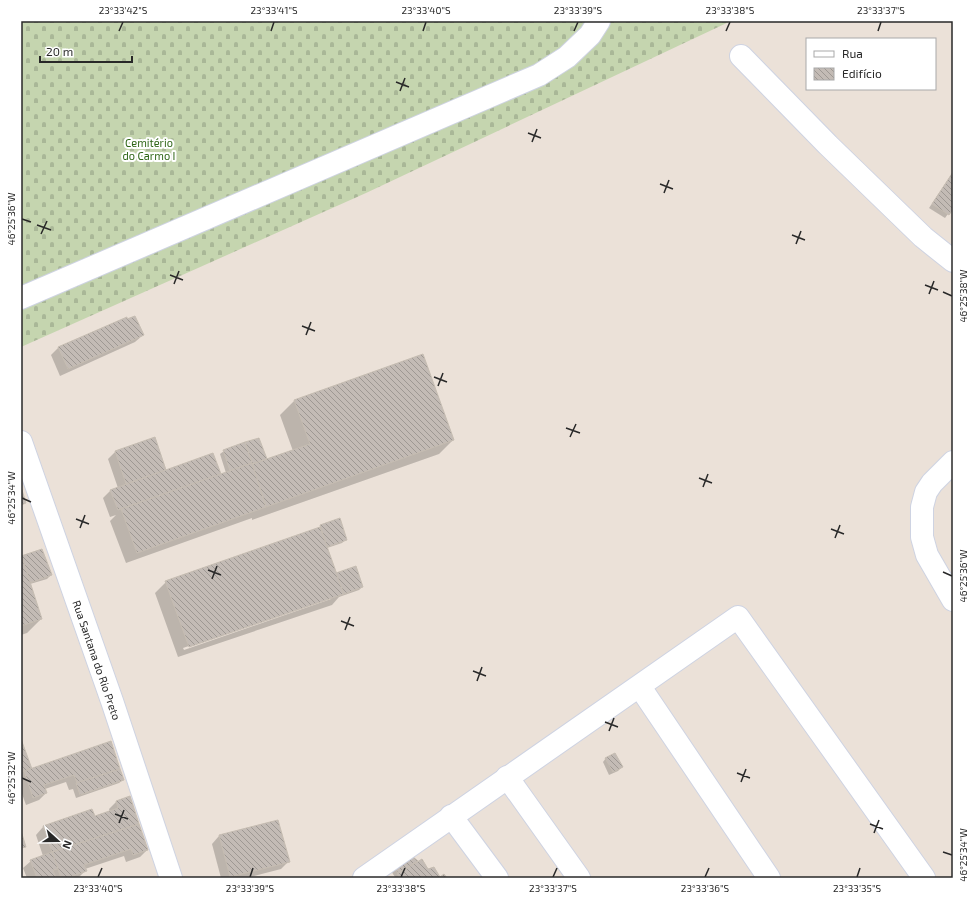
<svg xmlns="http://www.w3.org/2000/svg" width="974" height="899" viewBox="0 0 974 899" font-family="'Exo 2',sans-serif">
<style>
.cemetery{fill:url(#cemetery-stones)}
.shadow{fill:#0003;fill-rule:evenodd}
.building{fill:url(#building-back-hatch);stroke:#c6bdb2}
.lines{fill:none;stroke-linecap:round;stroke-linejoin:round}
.minor-casing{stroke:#ced3e2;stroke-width:24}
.minor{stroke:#fff;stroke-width:22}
.ticks{fill:none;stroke:#282828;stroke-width:1.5}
.labels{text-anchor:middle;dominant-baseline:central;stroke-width:4;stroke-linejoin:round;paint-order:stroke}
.park-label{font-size:11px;fill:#2f6617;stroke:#fff}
.street-label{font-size:11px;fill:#282828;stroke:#fff}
.neatline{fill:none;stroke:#282828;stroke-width:1.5}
.ticks-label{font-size:10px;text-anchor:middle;fill:#282828}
</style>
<defs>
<pattern id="cemetery-stones" width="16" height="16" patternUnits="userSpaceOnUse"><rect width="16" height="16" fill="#c5d5af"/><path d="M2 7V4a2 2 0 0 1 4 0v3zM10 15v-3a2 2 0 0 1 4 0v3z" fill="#a9b797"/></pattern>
<pattern id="building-back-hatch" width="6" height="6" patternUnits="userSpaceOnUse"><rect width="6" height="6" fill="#c3bbb5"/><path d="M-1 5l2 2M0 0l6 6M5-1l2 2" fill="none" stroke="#9e9893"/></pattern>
</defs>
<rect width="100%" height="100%" fill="#ebe1d8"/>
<!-- cemetery -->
<path class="cemetery" d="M21,21h710l-365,172 -345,154z"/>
<!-- shadow -->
<g class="shadow">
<path d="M953,172v35l-8,11 -16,-10z"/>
<path d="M143,335l-8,7 -75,34 -9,-21 8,-8z"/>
<path d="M294,401l159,39 -14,14 -187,66v-2l-126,45 -16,-42 6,-6 -6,2 -7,-19 8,-8 7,-2 -10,-29 7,-7 39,-14 12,33 54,4 6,-2 -6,-19 4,-3 42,9 27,-9 -13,-36z"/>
<path d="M321,526l25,13 -4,4 -15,5 9,27 26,12 -3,3 -20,7 -7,8 -154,52 -23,-64 11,-11 152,-53zM331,597v2l-147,51 -1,-2z"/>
<path d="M21,557l30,18 -4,4 -17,5 11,35 -14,14 -6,2z"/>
<path d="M21,742l7,29 82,-28 13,37 -4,3 -43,15 -3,-9 -4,1 -3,-8 -21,7 1,4 -7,7 -13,5 -5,-14z"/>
<path d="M606,758l16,9 -4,4 -9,4 -6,-13z"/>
<path d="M116,802l31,48 -7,7 -14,5 -2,-6 -39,13v2l-7,7h-51l-4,-10 8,-7 12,-5 -7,-21 7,-8 49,-17 2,8 16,-6 -1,-3z"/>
<path d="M219,836l70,25 -8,8 -35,9h-25l-9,-34z"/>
<path d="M407,853l21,18 11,7h-45l1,-1 -6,-9z"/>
</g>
<!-- building -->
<g class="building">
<path d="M953,172v37l-4,6 -17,-11z"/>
<path d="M135,316l9,19 -76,34 -10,-22 69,-30v2z"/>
<path d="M423,354l31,86 -188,67 -14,-43 58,-20 -16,-44z"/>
<path d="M155,437l11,33 -40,14 -11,-33z"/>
<path d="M259,438l8,21 -15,5 -7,-22z"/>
<path d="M245,442l7,21 -22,8 -7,-21z"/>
<path d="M213,453l8,21 -103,36 -8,-20z"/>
<path d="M252,463l14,44 -129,46 -16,-44z"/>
<path d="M21,487l5,16 -5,2z"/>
<path d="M340,518l7,22 -20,7 -7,-22z"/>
<path d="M320,527l24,67 -155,53 -24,-66z"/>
<path d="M42,549l10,26 -22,8 -9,-27z"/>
<path d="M21,554l21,65 -21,7z"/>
<path d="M356,566l7,21 -19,7 -8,-21z"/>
<path d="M21,739l11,30 -11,3z"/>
<path d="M111,741l9,28 -43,14 -3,-8 -30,10 3,8 -14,5 -9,-27z"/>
<path d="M615,753l8,14 -10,5 -8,-14z"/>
<path d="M120,769l4,11 -44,15 -4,-12z"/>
<path d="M130,796l9,28 -87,28 -9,-26 49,-17 3,7 23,-8 -2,-7z"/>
<path d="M278,820l12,42 -60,15 -11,-42z"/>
<path d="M139,824l9,26 -15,5 -2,-6 -47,16 3,6 -20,7h-6l-9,-26z"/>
<path d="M21,831l5,16 -5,1z"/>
<path d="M52,852l6,17 -5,1 3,8h-19l-7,-18z"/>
<path d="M407,852l11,9 -20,12 -6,-9z"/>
<path d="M422,859l6,10 6,-2 6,10 4,-3 3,4h-47l-3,-4z"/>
</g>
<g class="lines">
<!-- minor casing -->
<g class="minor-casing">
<g id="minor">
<path d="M741,56l87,89 95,92 30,24"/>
<path d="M21,298l518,-223 28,-18 23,-22 9,-14"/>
<path d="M21,442l91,259 59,177"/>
<path d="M953,462l-21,21 -6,9 -4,15v30l5,18 26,45"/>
<path d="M640,687l129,191"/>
<path d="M507,777l72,101"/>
<path d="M451,816l46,62"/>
<path d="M364,878l374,-261 186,261"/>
</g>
</g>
<!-- minor -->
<use href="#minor" class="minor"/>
</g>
<!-- ticks -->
<path class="ticks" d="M119,31l4,-9M271,31l3,-9M423,31l3,-9M574,31l4,-9M726,31l4,-9M878,31l3,-9M396,82l13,5M400,91l5,-13M528,133l13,5M532,142l5,-13M660,184l13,5M664,193l5,-13M22,219l9,3M37,225l14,5M41,234l6,-13M792,235l13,5M796,244l5,-13M170,275l13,5M174,284l5,-13M925,285l13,5M943,292l9,4M929,294l5,-13M302,326l13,5M306,335l5,-13M434,377l13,5M438,386l5,-13M566,428l14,5M570,437l6,-13M699,478l13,5M703,487l5,-13M22,498l9,4M76,519l13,5M80,528l5,-13M831,529l13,5M835,538l5,-13M208,570l13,5M943,572l9,4M212,579l5,-13M341,621l13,5M345,630l5,-13M473,671l13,5M477,681l5,-14M605,722l13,5M609,731l5,-13M737,773l13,5M22,778l9,4M741,782l5,-13M115,814l13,5M119,823l5,-13M870,824l13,5M874,833l5,-13M943,852l9,3M98,877l4,-9M250,877l3,-9M401,877l4,-9M553,877l4,-9M705,877l4,-9M857,877l3,-9"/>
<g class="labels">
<!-- park labels -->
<g class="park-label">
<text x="149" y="142">Cemitério<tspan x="149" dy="13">do Carmo I</tspan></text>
</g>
<!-- street labels -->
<g class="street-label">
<text transform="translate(97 660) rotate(71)">Rua Santana do Rio Preto</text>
</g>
</g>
<!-- border -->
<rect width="974" height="899" fill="none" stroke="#ffffff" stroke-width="44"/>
<!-- legend -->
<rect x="806" y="38" width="130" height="52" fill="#ffffff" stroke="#a9a9a9"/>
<rect x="814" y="51" width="20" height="6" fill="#ffffff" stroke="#a9a9a9"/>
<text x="842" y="58" font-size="12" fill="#282828">Rua</text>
<rect x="814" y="68" width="20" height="12" fill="url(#building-back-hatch)" stroke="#a9a9a9"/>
<text x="842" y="78" font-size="12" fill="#282828">Edifício</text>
<!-- north arrow -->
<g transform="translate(58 841) rotate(111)" stroke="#ffffff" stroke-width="3" paint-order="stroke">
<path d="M0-3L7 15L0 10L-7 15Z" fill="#282828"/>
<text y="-6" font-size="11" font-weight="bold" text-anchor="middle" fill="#282828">N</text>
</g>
<!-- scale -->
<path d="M40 56v6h92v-6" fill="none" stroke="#282828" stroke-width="2"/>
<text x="46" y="56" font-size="12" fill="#282828" stroke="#ffffff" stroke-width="3" paint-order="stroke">20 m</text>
<rect x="22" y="22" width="930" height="855" class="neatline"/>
<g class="ticks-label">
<text x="123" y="14">23°33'42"S</text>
<text x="274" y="14">23°33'41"S</text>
<text x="426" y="14">23°33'40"S</text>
<text x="578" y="14">23°33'39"S</text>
<text x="730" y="14">23°33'38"S</text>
<text x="881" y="14">23°33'37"S</text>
<text transform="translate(11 219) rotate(-90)" y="4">46°25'36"W</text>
<text transform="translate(963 296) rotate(-90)" y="4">46°25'38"W</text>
<text transform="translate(11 498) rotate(-90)" y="4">46°25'34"W</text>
<text transform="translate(963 576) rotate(-90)" y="4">46°25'36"W</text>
<text transform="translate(11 778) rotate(-90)" y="4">46°25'32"W</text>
<text transform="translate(963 855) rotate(-90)" y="4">46°25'34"W</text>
<text x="98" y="892">23°33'40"S</text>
<text x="250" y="892">23°33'39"S</text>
<text x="401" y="892">23°33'38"S</text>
<text x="553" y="892">23°33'37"S</text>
<text x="705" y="892">23°33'36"S</text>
<text x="857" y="892">23°33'35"S</text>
</g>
</svg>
